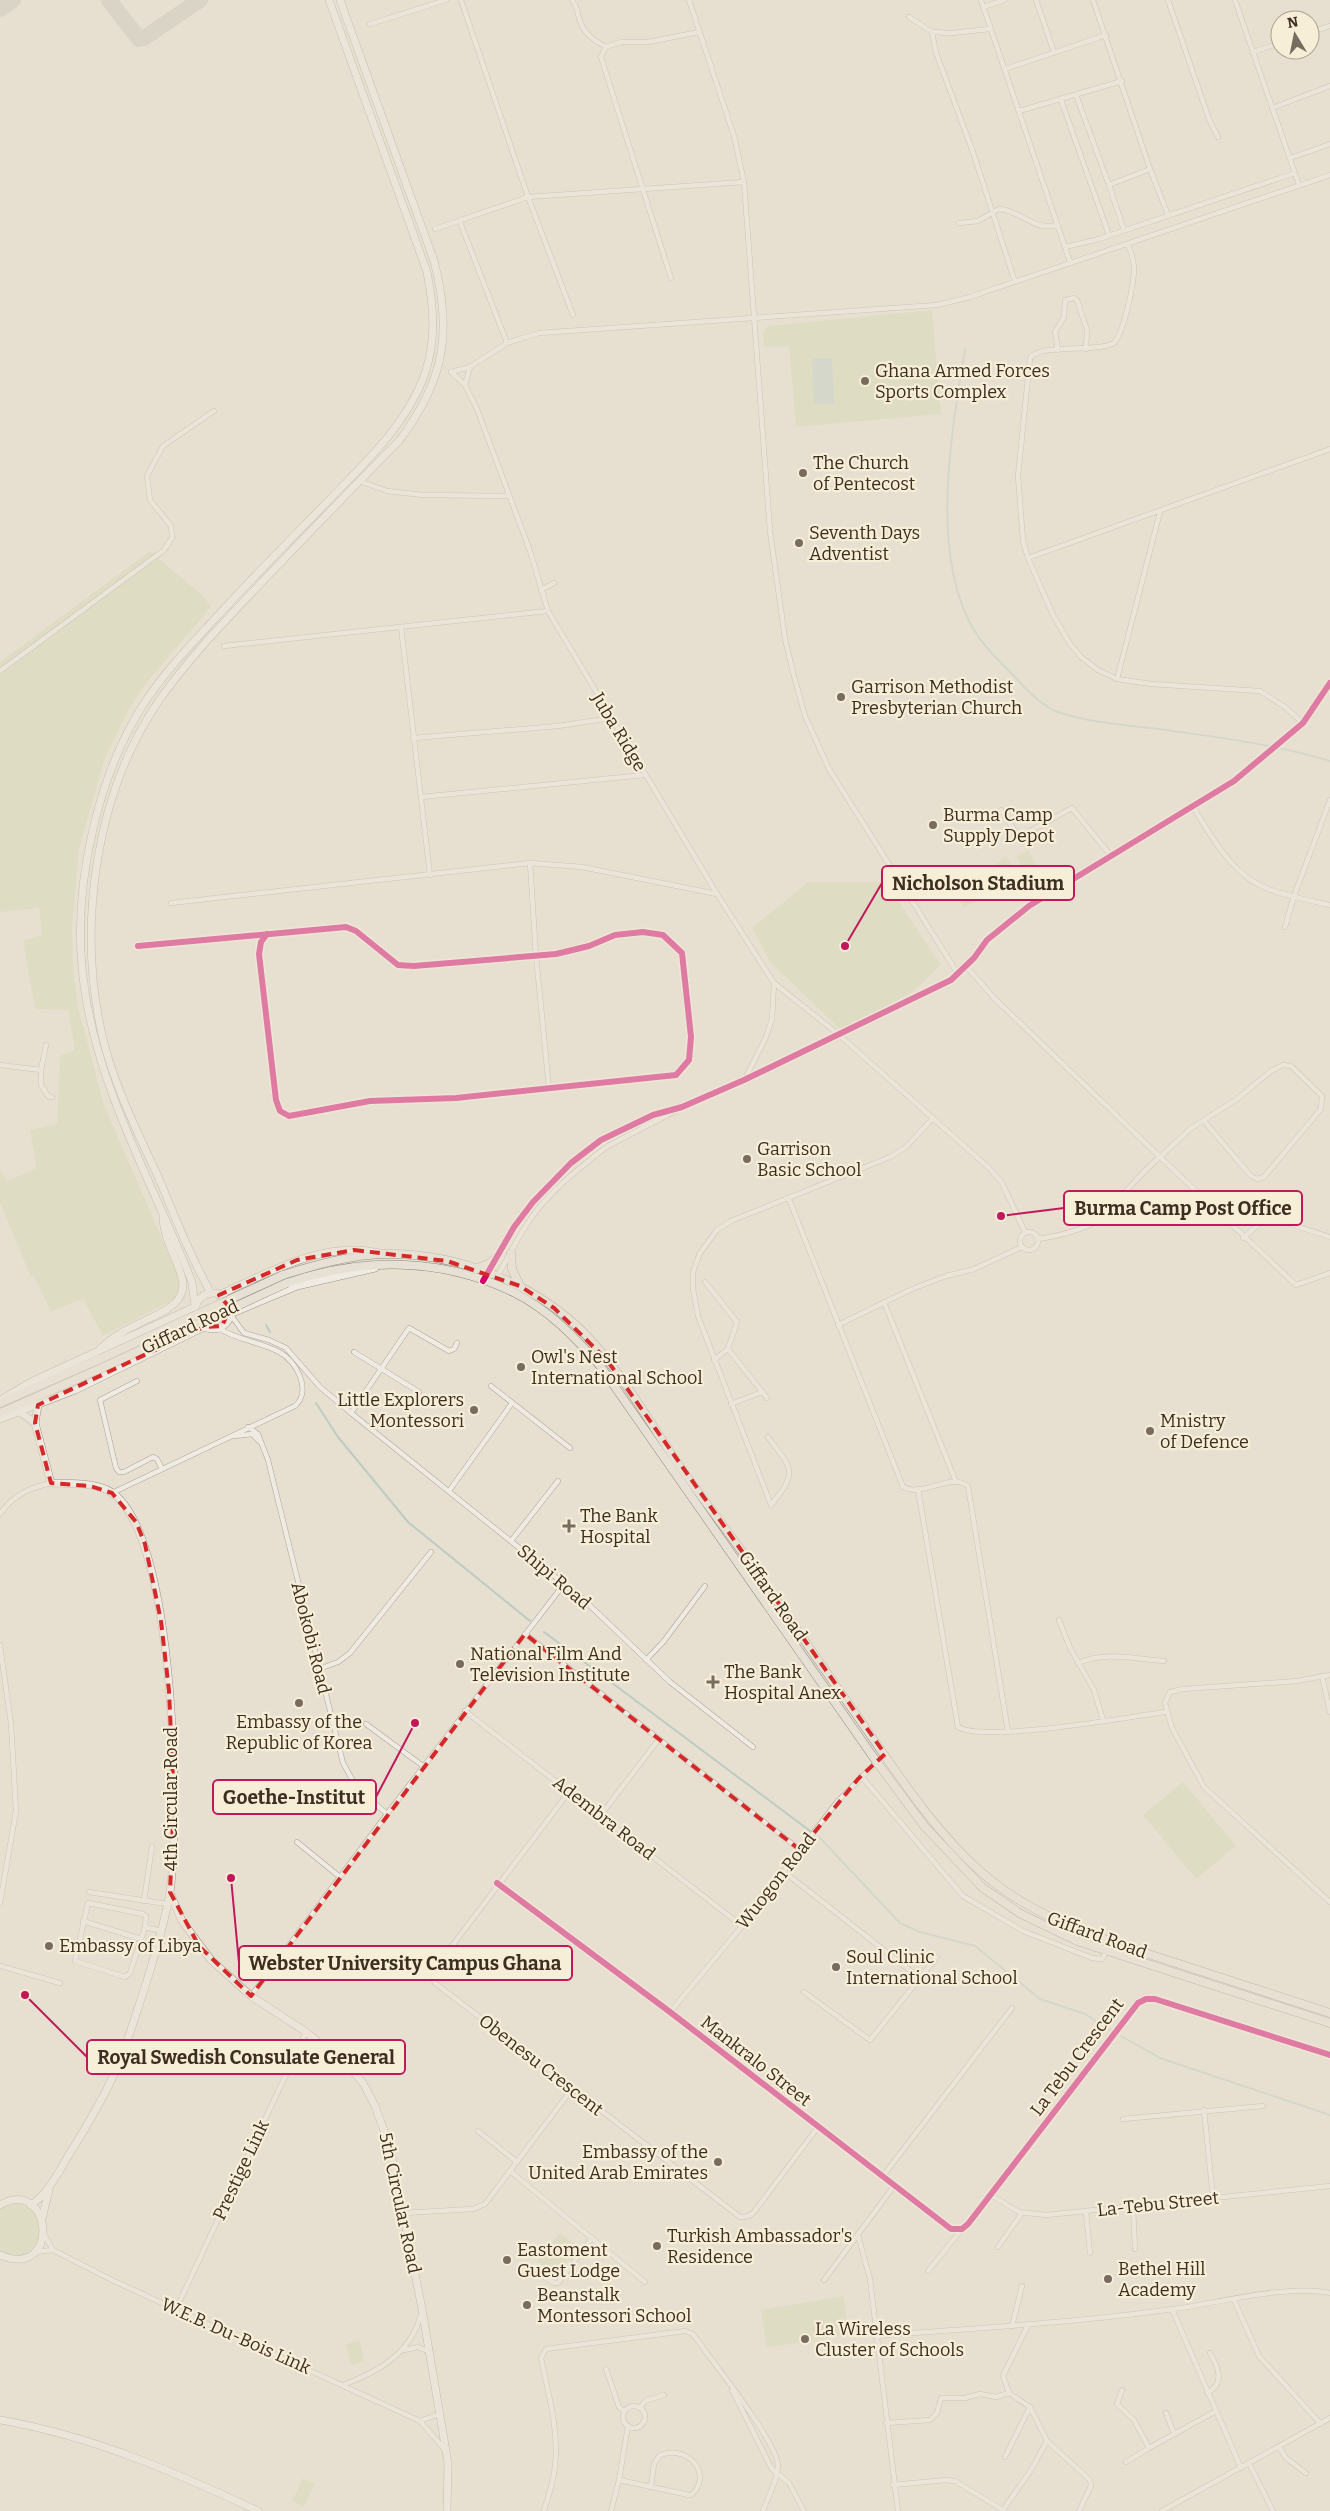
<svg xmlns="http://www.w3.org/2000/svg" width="1330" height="2511" viewBox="0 0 1330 2511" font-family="Bitter,serif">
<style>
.green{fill:#d6d7b3}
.water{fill:#bcccc2}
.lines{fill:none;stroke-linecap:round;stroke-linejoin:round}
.stream{stroke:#bcccc2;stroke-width:2}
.taxiway{stroke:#cbc5ba;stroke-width:16}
.street-casing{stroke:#ada599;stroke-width:5.5}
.secondary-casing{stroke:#9c958a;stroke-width:8}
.primary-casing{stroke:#928b80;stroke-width:9}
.street{stroke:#efebe3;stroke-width:4.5}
.secondary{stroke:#efebe3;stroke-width:7}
.primary{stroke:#e6e1d4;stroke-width:8}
.primary-bridge-casing{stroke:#928b80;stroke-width:9;stroke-linecap:butt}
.primary-bridge{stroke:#e6e1d4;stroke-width:8}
.cycleway-casing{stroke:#f7eed8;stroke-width:9}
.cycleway{stroke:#d6006c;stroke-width:6}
.marked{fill:none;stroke:#d62828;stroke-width:4;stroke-dasharray:10 6;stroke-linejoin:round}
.poi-dot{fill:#786c5e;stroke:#f7eed8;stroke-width:2}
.labels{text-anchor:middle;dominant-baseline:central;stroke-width:4.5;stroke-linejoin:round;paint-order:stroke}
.poi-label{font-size:18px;fill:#3d2e20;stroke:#f7eed8;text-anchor:start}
.street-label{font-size:18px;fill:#3d2e20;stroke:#f7eed8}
.leader{fill:none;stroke:#c2185b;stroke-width:2}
.callout-dot{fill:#c2185b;stroke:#f7eed8;stroke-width:2}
.callout{fill:#f7eed8;stroke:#c2185b;stroke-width:2}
.callout-label{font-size:19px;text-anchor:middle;font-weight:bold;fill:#3d2e20}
</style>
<rect width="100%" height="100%" fill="#e7e0d1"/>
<!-- green -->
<g class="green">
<path d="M932,310l9,104 -145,13 -7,-81 -25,1 -1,-14 5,-7z"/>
<path d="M150,551l53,45 8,11 -64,75 -19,29 -23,47 -26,91 -7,79 1,43 6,40 25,94 75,173 -1,16 -5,6 -70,36 -20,-37 -32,13 -17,-36 -3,1 -31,-74v-33l8,11 28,-13 -6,-38 27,-6 3,-68 15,-6 -7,-40 -33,-1 -12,-68 19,-6 -3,-27 -39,4v-250z"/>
<path d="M1028,850l10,17 -12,7 -10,-18z"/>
<path d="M1006,856l16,24 -15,9 -15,-23z"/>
<path d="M986,873l10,16 -32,19 -9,-16z"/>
<path d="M808,882h78l55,83 -30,28 -65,35h-7l-68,-65 -19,-35z"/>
<path d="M1183,1782l53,64 -40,33 -53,-64z"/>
<path d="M18,2203l17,7 7,23c-9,18 -21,31 -42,18v-43z"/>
<path d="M560,2233l18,15 -23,28 -18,-15z"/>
<path d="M843,2296l7,38 -83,14 -6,-38z"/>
<path d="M360,2341l4,21 -13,3 -5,-21z"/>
<path d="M303,2478l12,6 -11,23 -12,-6z"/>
</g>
<!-- water -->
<path class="water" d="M832,358l2,46h-20l-2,-45z"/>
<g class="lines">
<!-- stream -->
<g class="stream">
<path d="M965,349c-13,81 -35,200 6,276 10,18 24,32 38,46 14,14 30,34 49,41 32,11 68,13 101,17 57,8 115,15 171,32"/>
<path d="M266,1325l4,7"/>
<path d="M316,1403l22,34 70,85 122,99"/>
<path d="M544,1632l266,199"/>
<path d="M820,1838l80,85 20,9 55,14 65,53 45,15 27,17"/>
<path d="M1121,2036l39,22 170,57"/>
</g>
<!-- taxiway -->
<g class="taxiway">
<path d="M109,0l30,39 5,-1 56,-38"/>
<path d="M0,9l13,-9"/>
</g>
<!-- street casing -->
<g class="street-casing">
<g id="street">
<path d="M461,0l67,197 45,118"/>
<path d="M572,0c5,6 5,11 7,18 4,15 14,22 27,29"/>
<path d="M689,0l45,136 10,46 26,349 15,108 9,37 11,40 24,53 129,205"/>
<path d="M981,0l89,262"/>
<path d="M1036,0l18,52"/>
<path d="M1093,0l57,169 -41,16 15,45"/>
<path d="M1168,0l41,119 9,18"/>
<path d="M1235,0l64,185"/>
<path d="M983,7l21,-7"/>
<path d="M909,17l23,15 20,1 38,-4"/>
<path d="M370,24l76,-24"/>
<path d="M932,32l4,21 37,99 42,130"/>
<path d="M1310,32l20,-6"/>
<path d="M1253,52l27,-9"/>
<path d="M1005,69l101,-34"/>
<path d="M1076,95l33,90"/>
<path d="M1061,100l48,135"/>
<path d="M1272,108l58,-22"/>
<path d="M1019,111l103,-30"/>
<path d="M1290,158l40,-14"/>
<path d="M1150,169l18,46"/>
<path d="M460,222l47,121"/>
<path d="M959,223l19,-2 21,-12c21,1 36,23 58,16"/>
<path d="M435,229l93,-32 216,-15"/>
<path d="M1128,245c3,7 6,15 6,23 0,16 -10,64 -20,75 -20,10 -73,0 -84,15l-12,118 5,65 5,17 25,57 17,29 11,13 17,13 19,9 34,5 109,7 25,16 18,16"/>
<path d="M1065,247l34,-8 196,-66"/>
<path d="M671,278l-70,-221 5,-10 15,-5h27l51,-10"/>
<path d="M1058,350l-3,-18 9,-15 1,-17 9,-2 3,2 10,30 -1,19"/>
<path d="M451,372l19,-5 37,-24 32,-10 398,-28 33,-8 360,-122"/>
<path d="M451,372l14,13 12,24 53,142 18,60 169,283 57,89 -2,36 -6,18 -21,42"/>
<path d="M465,385l5,-18"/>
<path d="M359,481l28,10 36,4 85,1"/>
<path d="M1028,558l302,-109"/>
<path d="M541,590l13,-7"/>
<path d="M401,627l29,248"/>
<path d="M224,646l324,-35"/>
<path d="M0,671l164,-121 8,-12 -1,-12 -21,-26 -3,-24 16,-30 51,-35"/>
<path d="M1117,679l43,-167"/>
<path d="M413,738l145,-12 53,-8"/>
<path d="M421,797l223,-22"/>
<path d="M1193,807c20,32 41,72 81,84 18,6 37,10 56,14"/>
<path d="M1001,810l18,27 53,-29 39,48"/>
<path d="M530,863l6,93 13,132"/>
<path d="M171,903l359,-40 52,4 135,27"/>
<path d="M1285,927l9,-31 36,-96"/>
<path d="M138,946l208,-19 10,4 42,34 16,1 142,-12 33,-8 26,-11 28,-3 20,3 19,18 9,84 -2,23 -13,15 -220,23 -86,3 -81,15 -9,-5 -4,-11 -17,-146 2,-12 6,-8"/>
<path d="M966,966l29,33 165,158 30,-28 47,-30 34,-28 12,-6 8,1 31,30 -1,13 -57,68 -7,2 -6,-3 -47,-55"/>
<path d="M774,983l64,51 151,134 13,15 23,49"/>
<path d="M0,1065l41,5 5,-25"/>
<path d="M41,1070v15l7,11 4,1"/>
<path d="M604,1138l49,-23 29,-8 62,-27 207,-100 23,-22 13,-18 42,-34 205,-125 69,-58 27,-40"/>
<path d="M608,1146l71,-37"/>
<path d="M789,1199l114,288c20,11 47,-15 65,-1l40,246"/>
<circle cx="1029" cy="1241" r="9"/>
<path d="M1243,1238l17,-15 11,-5 59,19"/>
<path d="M1038,1239c20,-3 46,-8 62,-21 21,-19 38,-43 60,-61l136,128 34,-12"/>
<path d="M488,1272c32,-59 61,-90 113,-132"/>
<path d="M496,1278c11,-18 20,-37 31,-54 20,-31 49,-53 78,-76"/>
<path d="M705,1282l32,40 -9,27 -14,11"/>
<path d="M884,1302l72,180"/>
<path d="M230,1314l14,19 25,7 17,8 34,39 31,26"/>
<path d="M838,1325l74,-36 34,-13 28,-7 48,-22"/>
<path d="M457,1343l-3,6 -5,2 -40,-23 -58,85 232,186 87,83 83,65"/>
<path d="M728,1349l39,49"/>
<path d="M354,1352l65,40"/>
<path d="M137,1381l-37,19 16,68 3,4h5l29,-15 4,2 5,10"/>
<path d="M491,1386l79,62"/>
<path d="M731,1404l31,-12"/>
<path d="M248,1427l10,7 10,26 75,303 14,25 30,26"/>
<path d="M234,1436l18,-2 8,8"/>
<path d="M768,1437c24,32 31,34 3,68l-73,-189 -5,-27v-17l7,-19 17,-23 14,-9 159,-64 16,-10 27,-29"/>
<path d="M918,1489l40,238c29,16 169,-10 208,-15"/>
<path d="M449,1491l63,-88"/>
<path d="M112,1493l183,-87c17,-15 2,-45 -16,-54 -19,-10 -42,-12 -61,-24"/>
<path d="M0,1514c13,-19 29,-26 51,-31"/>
<path d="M511,1541l47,-60"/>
<path d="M1059,1620l11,28 24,42 9,30"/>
<path d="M525,1634l275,216"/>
<path d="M0,1645l11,79 5,87 -16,92"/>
<path d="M646,1660l18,-19 41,-55"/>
<path d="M1078,1663c28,-12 57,-4 86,-2"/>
<path d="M319,1669l19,-7 12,-9 81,-101"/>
<path d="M1330,1675l-33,6 -114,8 -13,3 -5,11 7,25 32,59 126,115"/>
<path d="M1322,1676l8,36"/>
<path d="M465,1711l277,215"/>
<path d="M366,1724l57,42"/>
<path d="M861,1776l102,120 60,35 69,27 10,1 5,-8"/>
<path d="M569,1792l-136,179 -1,4 3,8 305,234 9,-1 5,-4 64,-85"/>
<path d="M600,1816l59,-77"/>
<path d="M297,1842l43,35"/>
<path d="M783,1871l138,108"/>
<path d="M497,1883l173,129 281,217h11l6,-5 170,-221 8,-4h9l175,56"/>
<path d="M89,1892l78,12"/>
<path d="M144,1901l8,-55"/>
<path d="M83,1921l58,18"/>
<path d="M145,1927l1,-11 -3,-2 -55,-11 -13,58 50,16 5,-4 15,-46 16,4"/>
<path d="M0,1966l60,17"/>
<path d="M804,1992l66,48 67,-83"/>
<path d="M251,1996l136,-182 177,-230"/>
<path d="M670,2012l72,-86 95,-124 48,-48"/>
<path d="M1204,2110l9,88"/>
<path d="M1123,2119l140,-13"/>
<path d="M478,2131l39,31"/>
<path d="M510,2171l135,111"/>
<path d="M883,2176l129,-168"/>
<path d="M991,2195l28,17 27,3 284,-29"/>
<path d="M1133,2207l2,42"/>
<path d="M1086,2212l4,41"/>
<path d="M403,2213l70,-4 12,-5 87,-115"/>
<path d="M44,2234l9,16 61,31 306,140 25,29"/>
<path d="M858,2235l12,44 28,232"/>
<path d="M998,2247l24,-34"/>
<path d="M35,2252l18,-2"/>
<path d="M928,2271l34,-42"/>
<path d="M538,2273l16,10h4l34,-45"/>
<path d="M824,2280l70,-94"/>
<path d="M1234,2300l25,56 62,68"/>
<path d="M176,2309l130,-277"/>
<path d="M1172,2309l69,159"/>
<path d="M1028,2325l-25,51 6,17 21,14 17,34 43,39 1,6 -12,25"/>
<path d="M1012,2326l10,-40"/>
<path d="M875,2336c99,-8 199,-13 298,-27 47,-6 112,-25 157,-16"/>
<path d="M404,2350l14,-3 12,5"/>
<path d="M606,2369l13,38 5,4"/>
<path d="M343,2385c37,-14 68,-32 78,-71"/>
<path d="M732,2390l40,79 17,14 15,28"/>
<path d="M1122,2390l-5,14 17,16 15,28 67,-37"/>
<path d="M1207,2393c19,-10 11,-26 3,-40"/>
<circle cx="634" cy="2417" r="11"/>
<path d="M640,2408l5,-7 19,-6"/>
<path d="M1166,2413l8,21"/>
<path d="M420,2421l20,-7"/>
<path d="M886,2423l44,-3 7,-7 4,-15h24l15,-4 16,3 13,-4"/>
<path d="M1279,2447l7,11 20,15"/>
<path d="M1005,2457l25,-50"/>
<path d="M1126,2462l23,-14"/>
<path d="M1249,2463l24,48"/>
<path d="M619,2480l70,15h2c22,-18 0,-51 -31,-40l-6,9 -3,23"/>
<path d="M893,2485l53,-5 9,1 48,29 28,-40 16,-29"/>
<path d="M544,2511c4,-15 10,-30 11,-45 4,-37 -7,-73 -14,-108l5,-9 139,-18 8,3c15,22 87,111 85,133 -1,14 -10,30 -15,44"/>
<path d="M611,2511l8,-31 9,-54"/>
<path d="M1162,2511l168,-93"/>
</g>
</g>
<!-- secondary casing -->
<g class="secondary-casing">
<g id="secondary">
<path d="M211,1293c-20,-35 -35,-74 -51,-112 -21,-46 -45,-93 -57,-142 -26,-109 -9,-243 55,-337 30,-43 67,-81 103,-119 46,-48 91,-95 138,-142 45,-60 54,-108 35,-180l-94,-261"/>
<circle cx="213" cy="1311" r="18"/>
<path d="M219,1295c49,-22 105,-55 160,-42"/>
<path d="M230,1314l67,-28 78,-18"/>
<path d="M100,1349c11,-11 25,-19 38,-25 19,-10 51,-19 44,-46 -6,-21 -19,-40 -19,-63"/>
<path d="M2,1399l31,-18 162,-74 -3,-25c-41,-104 -100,-202 -110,-315 -8,-85 16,-193 63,-265 19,-29 43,-54 67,-80 39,-43 79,-83 120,-125 34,-35 73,-72 91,-118 14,-37 11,-70 4,-107l-98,-272"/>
<path d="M20,1412l15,11"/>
<path d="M0,1419l75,-29 129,-63"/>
<path d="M170,1893l12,28 29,39 40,36 55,36 45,37 12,14 12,23 15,41 32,162 26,154 -1,48"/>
<path d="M157,1950l19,-7 23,3"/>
<path d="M0,2205c52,-30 62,76 0,50"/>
<path d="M31,2205c18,-12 28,-34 39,-52 17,-27 33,-54 46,-83 12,-28 20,-57 30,-86 9,-30 19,-61 24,-92 10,-72 6,-359 -59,-400 -16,-10 -42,-8 -60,-9l-16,-60 3,-18"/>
<path d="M42,2219l7,-29"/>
<path d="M0,2420c92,16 175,52 258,91"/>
</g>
</g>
<!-- primary casing -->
<g class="primary-casing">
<g id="primary">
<path d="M511,1253l1,16 8,17"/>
<path d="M476,1269l12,-5 8,-6"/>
<path d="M283,1275c32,-10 67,-20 101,-21 71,-2 151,29 201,80 38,39 64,89 96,134 25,36 52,70 77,106 32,45 63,91 95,136 39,55 77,117 128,162 56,49 123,67 192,90 52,17 105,34 157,51"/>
<path d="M287,1283c75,-26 155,-26 228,10 34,17 62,46 86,74l275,394 49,66 58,61 38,26 56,27 253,82"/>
<path d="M0,1403l100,-44"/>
<path d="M0,1413l104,-46"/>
</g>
</g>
<!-- street -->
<use href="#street" class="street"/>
<!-- secondary -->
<use href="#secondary" class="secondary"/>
<!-- primary -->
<use href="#primary" class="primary"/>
<!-- primary-bridge casing -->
<g class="primary-bridge-casing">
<g id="primary-bridge">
<path d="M100,1359l183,-84"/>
<path d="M104,1367l183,-84"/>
</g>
</g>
<!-- primary-bridge -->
<use href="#primary-bridge" class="primary-bridge"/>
<!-- cycleway casing -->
<g class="cycleway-casing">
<g id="cycleway">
<path d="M138,946l208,-19 10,4 42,34 16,1 142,-12 33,-8 26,-11 28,-3 20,3 19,18 9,84 -2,23 -13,15 -220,23 -86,3 -81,15 -9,-5 -4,-11 -17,-146 2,-12 6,-8"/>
<path d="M483,1281l31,-54 19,-25 38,-39 30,-23 52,-25 29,-8 62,-27 207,-100 23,-22 13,-18 42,-34 205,-125 69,-58 27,-40"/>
<path d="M497,1883l173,129 281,217h11l6,-5 170,-221 8,-4h9l175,56"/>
</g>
</g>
<!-- cycleway -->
<use href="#cycleway" class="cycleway"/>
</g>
<!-- marked area -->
<path d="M0 0H1330V2511H0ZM354,1250l93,11 73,25 34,22 53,52 278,394 -27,25 -58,71 -275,-216 -274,362 -52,-50 -29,-54 4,-92 -5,-109 -8,-70 -16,-77 -9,-22 -24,-29 -22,-7 -39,-3 -16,-60 3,-18 166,-78 18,-1 8,-18 -11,-13 78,-35z" fill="#e7e0d1" fill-opacity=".55" fill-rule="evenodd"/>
<path class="marked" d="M354,1250l93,11 73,25 34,22 53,52 278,394 -27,25 -58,71 -275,-216 -274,362 -52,-50 -29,-54 4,-92 -5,-109 -8,-70 -16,-77 -9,-22 -24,-29 -22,-7 -39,-3 -16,-60 3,-18 166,-78 18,-1 8,-18 -11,-13 78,-35z"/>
<!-- markers -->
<g class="poi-dot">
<circle cx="865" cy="381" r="5"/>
<circle cx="803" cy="473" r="5"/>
<circle cx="799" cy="543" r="5"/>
<circle cx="841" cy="697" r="5"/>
<circle cx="933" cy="825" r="5"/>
<circle cx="747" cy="1159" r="5"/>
<circle cx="521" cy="1367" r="5"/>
<circle cx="474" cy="1410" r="5"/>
<circle cx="1150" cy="1431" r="5"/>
<path d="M566.5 1518.5h5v5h5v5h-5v5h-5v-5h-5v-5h5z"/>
<circle cx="460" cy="1664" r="5"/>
<path d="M710.5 1674.5h5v5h5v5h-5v5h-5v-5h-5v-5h5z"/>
<circle cx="299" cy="1703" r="5"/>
<circle cx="49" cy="1946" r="5"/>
<circle cx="836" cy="1967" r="5"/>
<circle cx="718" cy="2162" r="5"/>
<circle cx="657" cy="2246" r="5"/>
<circle cx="507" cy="2260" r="5"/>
<circle cx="1108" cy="2279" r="5"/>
<circle cx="527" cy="2305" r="5"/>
<circle cx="805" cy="2339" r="5"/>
</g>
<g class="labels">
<!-- poi labels -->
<g class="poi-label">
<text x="875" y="371">Ghana Armed Forces<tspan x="875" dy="21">Sports Complex</tspan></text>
<text x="813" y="463">The Church<tspan x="813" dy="21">of Pentecost</tspan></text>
<text x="809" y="533">Seventh Days<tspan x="809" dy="21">Adventist</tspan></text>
<text x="851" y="687">Garrison Methodist<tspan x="851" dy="21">Presbyterian Church</tspan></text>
<text x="943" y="815">Burma Camp<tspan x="943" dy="21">Supply Depot</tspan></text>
<text x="757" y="1149">Garrison<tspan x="757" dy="21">Basic School</tspan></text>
<text x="531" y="1357">Owl's Nest<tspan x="531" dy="21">International School</tspan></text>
<text x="464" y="1400" text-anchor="end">Little Explorers<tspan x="464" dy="21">Montessori</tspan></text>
<text x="1160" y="1421">Mnistry<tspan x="1160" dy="21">of Defence</tspan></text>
<text x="580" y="1516">The Bank<tspan x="580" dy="21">Hospital</tspan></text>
<text x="470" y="1654">National Film And<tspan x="470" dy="21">Television Institute</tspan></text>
<text x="724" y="1672">The Bank<tspan x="724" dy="21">Hospital Anex</tspan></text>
<text x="299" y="1722" text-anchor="middle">Embassy of the<tspan x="299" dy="21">Republic of Korea</tspan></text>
<text x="59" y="1946">Embassy of Libya</text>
<text x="846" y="1957">Soul Clinic<tspan x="846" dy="21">International School</tspan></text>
<text x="708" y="2152" text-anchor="end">Embassy of the<tspan x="708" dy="21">United Arab Emirates</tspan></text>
<text x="667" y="2236">Turkish Ambassador's<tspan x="667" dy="21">Residence</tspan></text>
<text x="517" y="2250">Eastoment<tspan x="517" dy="21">Guest Lodge</tspan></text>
<text x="1118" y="2269">Bethel Hill<tspan x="1118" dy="21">Academy</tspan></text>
<text x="537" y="2295">Beanstalk<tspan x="537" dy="21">Montessori School</tspan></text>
<text x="815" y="2329">La Wireless<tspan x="815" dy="21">Cluster of Schools</tspan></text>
</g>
<!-- street labels -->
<g class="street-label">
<text transform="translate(619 732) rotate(59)">Juba Ridge</text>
<text transform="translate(190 1327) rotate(-25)">Giffard Road</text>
<text transform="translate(554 1577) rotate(40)">Shipi Road</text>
<text transform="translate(773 1596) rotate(55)">Giffard Road</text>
<text transform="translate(311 1638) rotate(76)">Abokobi Road</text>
<text transform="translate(171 1799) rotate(-90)">4th Circular Road</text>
<text transform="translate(604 1818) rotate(38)">Adembra Road</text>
<text transform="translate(776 1881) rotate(-52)">Wuogon Road</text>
<text transform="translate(1097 1935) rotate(20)">Giffard Road</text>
<text transform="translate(1077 2057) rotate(-53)">La Tebu Crescent</text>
<text transform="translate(756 2061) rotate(38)">Mankralo Street</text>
<text transform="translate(541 2065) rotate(38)">Obenesu Crescent</text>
<text transform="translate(241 2170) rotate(-65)">Prestige Link</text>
<text transform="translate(400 2203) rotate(78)">5th Circular Road</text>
<text transform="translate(1158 2204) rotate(-6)">La-Tebu Street</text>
<text transform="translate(236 2336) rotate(24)">W.E.B. Du-Bois Link</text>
</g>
</g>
<!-- callouts -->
<path class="leader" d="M845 946L882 883M1001 1216L1064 1208M415 1723L376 1797M231 1878L239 1963M25 1995L87 2057"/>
<g class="callout-dot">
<circle cx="845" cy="946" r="5"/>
<circle cx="1001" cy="1216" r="5"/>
<circle cx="415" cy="1723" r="5"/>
<circle cx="231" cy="1878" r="5"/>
<circle cx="25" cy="1995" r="5"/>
</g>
<g class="callout">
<rect x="882" y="866" width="192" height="34" rx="5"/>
<rect x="1064" y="1191" width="238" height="34" rx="5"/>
<rect x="213" y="1780" width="163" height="34" rx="5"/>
<rect x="239" y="1946" width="333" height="34" rx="5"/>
<rect x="87" y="2040" width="318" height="34" rx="5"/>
</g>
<g class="callout-label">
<text x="978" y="890">Nicholson Stadium</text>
<text x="1183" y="1215">Burma Camp Post Office</text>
<text x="294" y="1804">Goethe-Institut</text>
<text x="405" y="1970">Webster University Campus Ghana</text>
<text x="246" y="2064">Royal Swedish Consulate General</text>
</g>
<!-- north arrow -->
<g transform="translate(1295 35) rotate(350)"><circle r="24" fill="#f7eed8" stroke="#ada18e"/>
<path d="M0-4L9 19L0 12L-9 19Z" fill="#786c5e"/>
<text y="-8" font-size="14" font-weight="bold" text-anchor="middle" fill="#3d2e20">N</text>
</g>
</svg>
